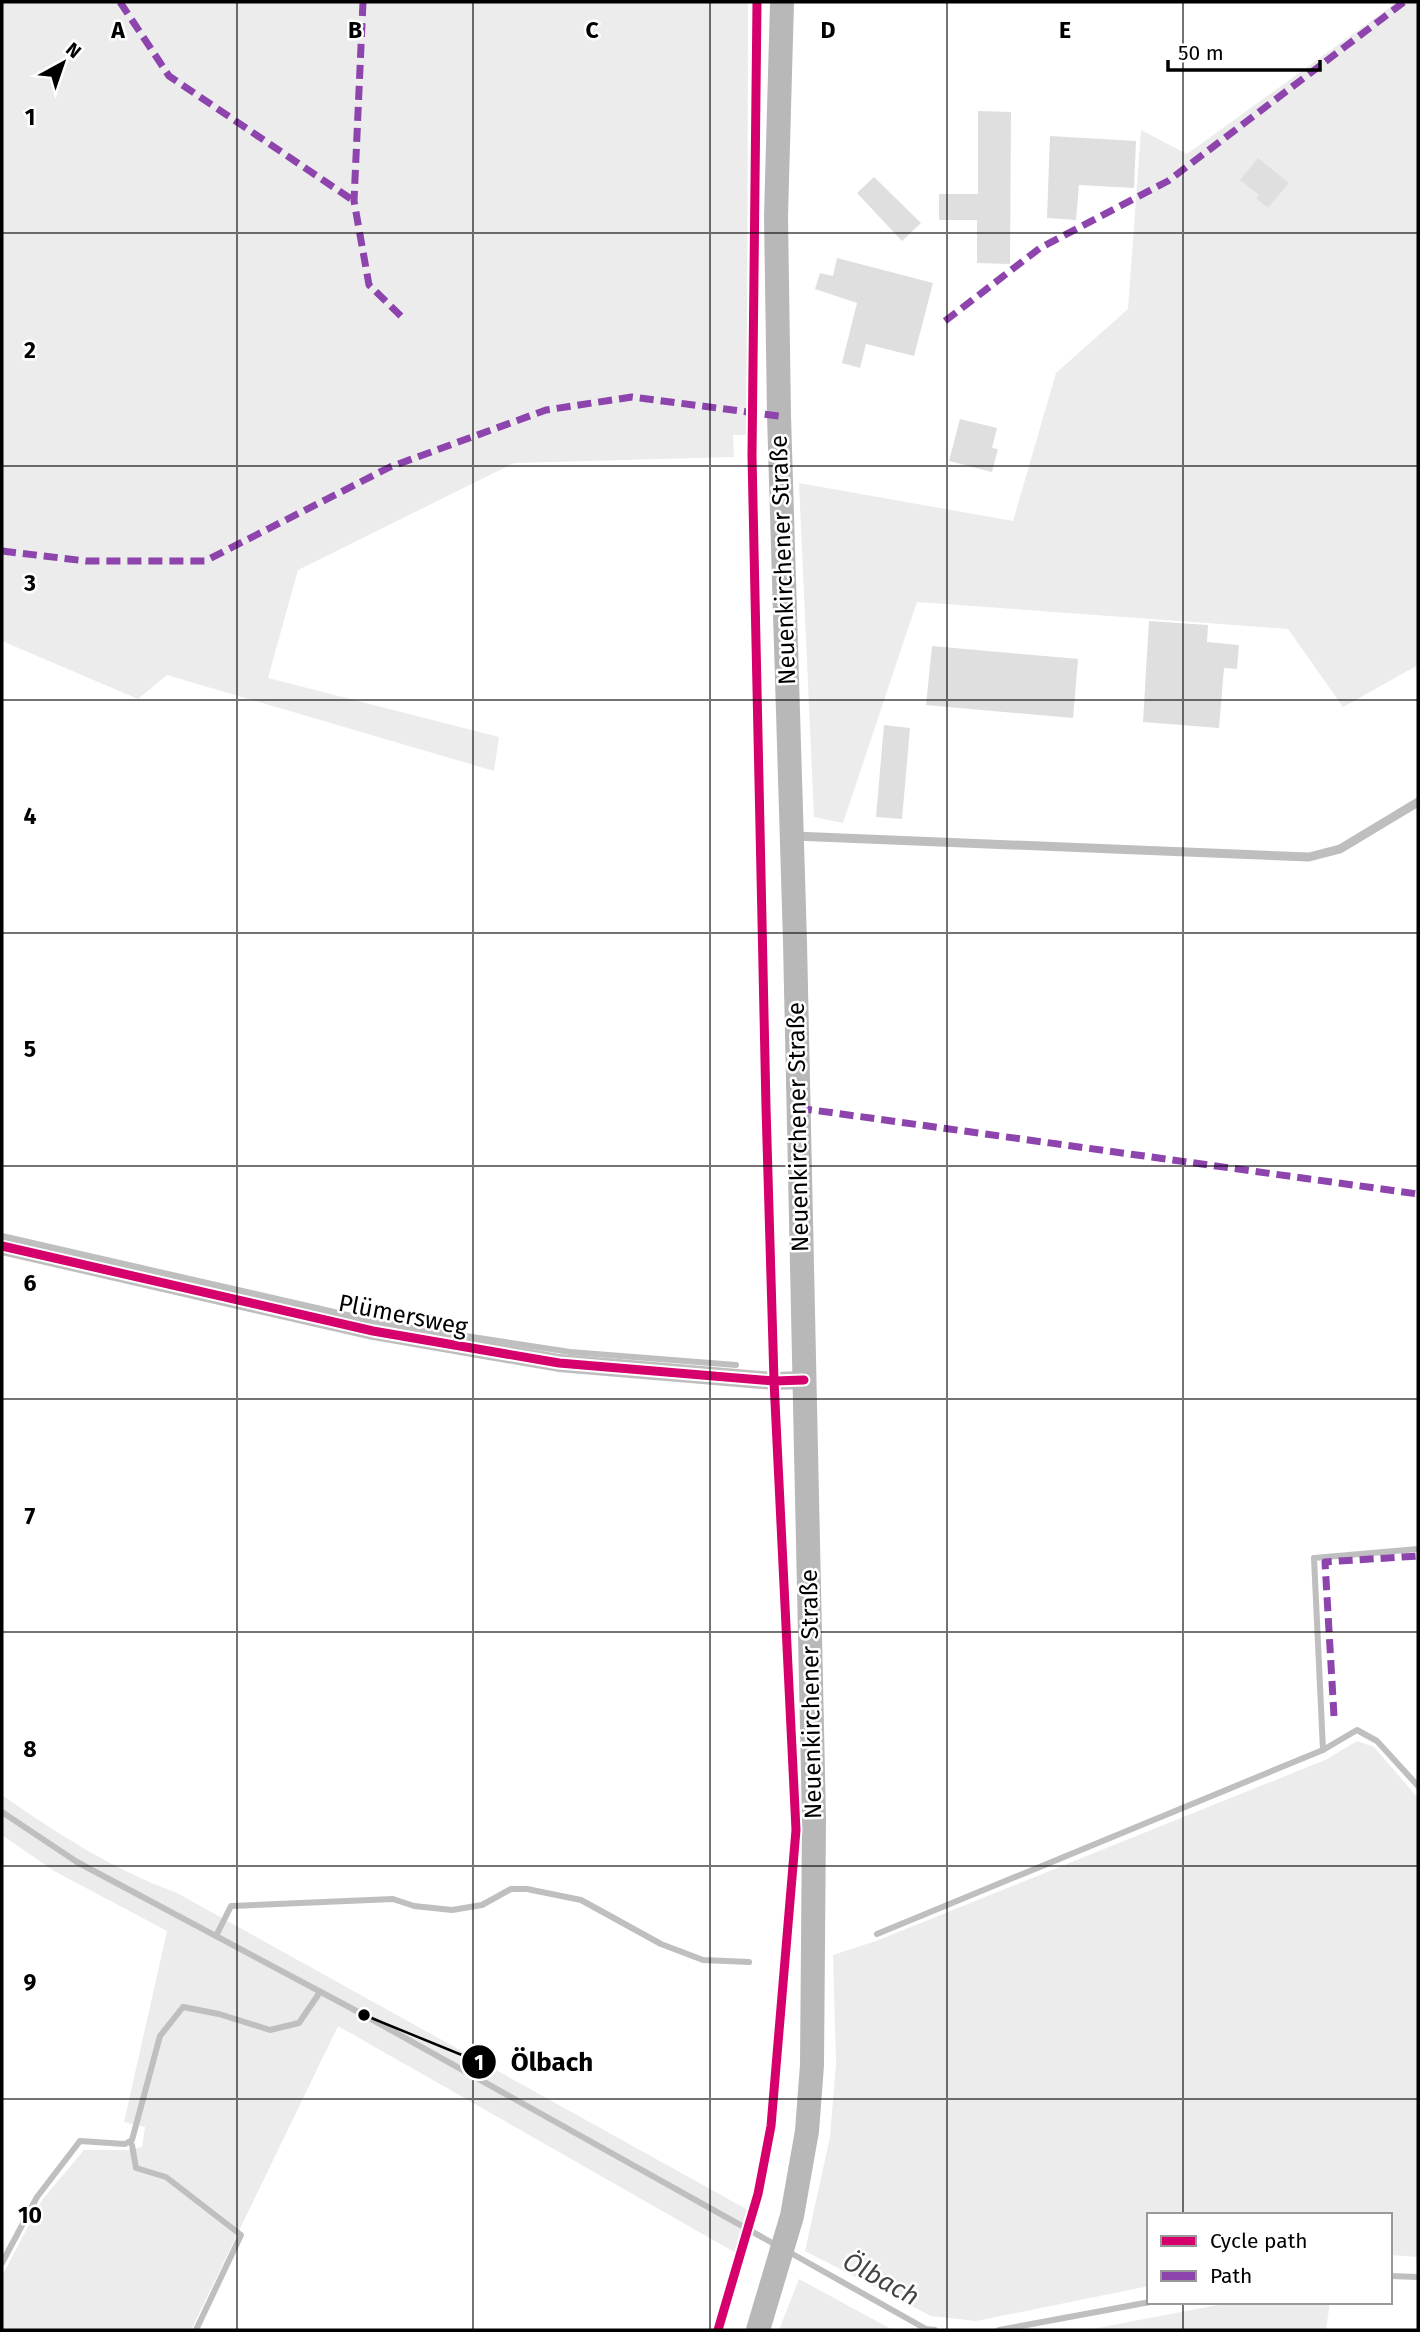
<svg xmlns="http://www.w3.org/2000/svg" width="1420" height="2332" viewBox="0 0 1420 2332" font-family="'Fira Sans',sans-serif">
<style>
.green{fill:#ececec}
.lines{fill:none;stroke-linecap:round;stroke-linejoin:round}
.stream{stroke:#bfbfbf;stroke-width:6}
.building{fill:#dfdfdf}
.service{stroke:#bebebe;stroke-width:9}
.minor{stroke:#bebebe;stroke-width:18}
.secondary{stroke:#b8b8b8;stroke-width:24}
.quiet{stroke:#8e44ad;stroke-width:7;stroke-dasharray:14 7;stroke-linecap:butt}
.cycleway-casing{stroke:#fff;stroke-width:13}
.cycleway{stroke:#d6006c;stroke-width:9}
.grid{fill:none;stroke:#000;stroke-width:2;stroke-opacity:0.55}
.labels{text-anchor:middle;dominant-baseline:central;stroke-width:5;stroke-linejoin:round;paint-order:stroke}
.street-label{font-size:24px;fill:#000;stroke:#fff}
.water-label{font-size:26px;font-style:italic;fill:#444;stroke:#fff}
.grid-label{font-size:23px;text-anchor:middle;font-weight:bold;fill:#000;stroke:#fff;stroke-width:5;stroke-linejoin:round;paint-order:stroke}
.leader{fill:none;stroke:#000;stroke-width:2.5}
.callout-dot{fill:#000;stroke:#fff;stroke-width:2.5}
.mark-label{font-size:21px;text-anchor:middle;font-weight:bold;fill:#fff}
.callout-label{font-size:26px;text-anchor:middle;font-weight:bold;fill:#000;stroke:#fff;stroke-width:5;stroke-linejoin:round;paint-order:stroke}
</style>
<rect width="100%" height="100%" fill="#fff"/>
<!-- green -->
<g class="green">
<path d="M2,2h746l-1,433h-14l1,22 -220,6 -216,107 -30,108 231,59 -5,34 -327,-96 -29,24 -136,-58z"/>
<path d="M1397,2h21v663l-75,42 -55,-78 -371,-27 -74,221 -29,-6 -15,-334 214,38 43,-148 72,-64 13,-179 46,24z"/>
<path d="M1357,1741l17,6 44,51v459l-28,-2v-40h-241v71l-173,35 -45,-5 -126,-65 25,-114 6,-73 -3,-109 43,-14 449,-181z"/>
<path d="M2,1795c56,39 110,74 175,98l571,317 -12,43 -398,-227 -147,304h-189v-54l40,-76 42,-50h45l13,-3 3,-20 -21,-5 43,-191 -113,-60 -52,-36z"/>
<path d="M799,2279l94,51h-114z"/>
<path d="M1233,2302h97l-4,28h-239z"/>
</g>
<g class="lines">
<!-- stream -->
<g class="stream">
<path d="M2,1236l380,87 188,29 166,13"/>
<path d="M1323,1750l-9,-192 104,-9"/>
<path d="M2,1812l75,50 287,153 412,230"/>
<path d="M877,1934l446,-184 34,-20 20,11 41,45"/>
<path d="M216,1936l15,-30 162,-7 21,7 38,4 30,-5 29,-16h16l54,11 80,44 42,16 46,2"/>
<path d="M132,2145l4,23 30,9 75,58 -45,95"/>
<path d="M789,2252l137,77 9,1"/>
<path d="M2,2263l35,-66 43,-56 45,3 7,-4 28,-104 23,-29 36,7 51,16 29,-7 21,-31"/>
<path d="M1390,2276l28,1"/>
<path d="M999,2330l151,-28"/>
</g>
</g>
<!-- building -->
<g class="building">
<path d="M978,111l33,1 -1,152 -33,-1v-43h-38v-26h39z"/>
<path d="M1050,136l86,5 -2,47 -55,-3 -3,35 -29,-2z"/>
<path d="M1258,158l31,25 -21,25 -12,-10 3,-3 -19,-15z"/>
<path d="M874,177l47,46 -19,18 -45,-48z"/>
<path d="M837,258l96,25 -19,73 -48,-12 -6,24 -18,-5 15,-60 -42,-14 5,-16 13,3z"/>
<path d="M960,419l37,9 -5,20 6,1 -6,23 -43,-11z"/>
<path d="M1149,621l59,4 -1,17 32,3 -2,24 -13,-1 -5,60 -76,-6z"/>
<path d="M932,646l146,13 -5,59 -147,-13z"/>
<path d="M884,725l26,3 -8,91 -26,-2z"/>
</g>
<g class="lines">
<!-- service -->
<path class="service" d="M794,836l515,21 31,-8 78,-47"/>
<!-- minor -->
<path class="minor" d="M2,1246l371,85 186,32 215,18 30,-1"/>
<!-- secondary -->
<path class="secondary" d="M758,2330l34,-114 15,-85 5,-66 2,-245 -19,-878 -16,-526 -3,-200 6,-214"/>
<!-- quiet -->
<g class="quiet">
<path d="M120,2l49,74 185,125"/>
<path d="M363,2l-9,199 15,84 35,34"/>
<path d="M945,321l95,-73 128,-67 236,-179"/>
<path d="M2,551l84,10h119l185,-94 156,-57 86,-13 147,19"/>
<path d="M798,1108l620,86"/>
<path d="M1334,1716l-9,-154 93,-6"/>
</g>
<!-- cycleway casing -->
<g class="cycleway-casing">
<g id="cycleway">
<path d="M2,1246l371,85 186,32 215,18 30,-1"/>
<path d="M718,2330l40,-136 13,-68 25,-296 -22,-449 -8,-274 -14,-651 5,-454"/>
</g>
</g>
<!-- cycleway -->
<use href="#cycleway" class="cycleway"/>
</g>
<!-- grid -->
<path class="grid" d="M237,2v2328M473,2v2328M710,2v2328M947,2v2328M1183,2v2213M2,233h1416M2,466h1416M2,700h1416M2,933h1416M2,1166h1416M2,1399h1416M2,1632h1416M2,1866h1416M2,2099h1416M1183,2302v28"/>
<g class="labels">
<!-- street labels -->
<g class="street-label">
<text transform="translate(783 560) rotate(-92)">Neuenkirchener Straße</text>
<text transform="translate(798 1127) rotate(-91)">Neuenkirchener Straße</text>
<text transform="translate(403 1315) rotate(11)">Plümersweg</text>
<text transform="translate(811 1694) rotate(-91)">Neuenkirchener Straße</text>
</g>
<!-- water labels -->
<g class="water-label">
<text transform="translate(881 2279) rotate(29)">Ölbach</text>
</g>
</g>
<g class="grid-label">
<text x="118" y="38">A</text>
<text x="355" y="38">B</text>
<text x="592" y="38">C</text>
<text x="828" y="38">D</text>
<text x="1065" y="38">E</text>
<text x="30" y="125">1</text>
<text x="30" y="358">2</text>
<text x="30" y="591">3</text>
<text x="30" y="824">4</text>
<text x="30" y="1057">5</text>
<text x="30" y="1291">6</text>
<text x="30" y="1524">7</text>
<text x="30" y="1757">8</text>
<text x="30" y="1990">9</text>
<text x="30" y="2223">10</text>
</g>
<!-- callouts -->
<path class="leader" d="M364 2015L479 2062"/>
<g class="callout-dot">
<circle cx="364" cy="2015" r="7"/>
<circle cx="479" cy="2062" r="18"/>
</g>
<g class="mark-label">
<text x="479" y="2070">1</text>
</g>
<g class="callout-label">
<text x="552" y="2071">Ölbach</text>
</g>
<!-- border -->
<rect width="1420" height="2332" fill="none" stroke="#000000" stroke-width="7"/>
<!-- legend -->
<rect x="1147" y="2213" width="245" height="91" fill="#ffffff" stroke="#999999" stroke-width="2"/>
<rect x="1161" y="2236" width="35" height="10" fill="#d6006c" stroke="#999999" stroke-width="2"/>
<text x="1210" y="2248" font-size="21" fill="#000000">Cycle path</text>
<rect x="1161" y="2271" width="35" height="10" fill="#8e44ad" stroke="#999999" stroke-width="2"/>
<text x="1210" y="2283" font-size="21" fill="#000000">Path</text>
<!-- north arrow -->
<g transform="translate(63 63) rotate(40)" stroke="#ffffff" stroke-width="5" paint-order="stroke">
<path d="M0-5L12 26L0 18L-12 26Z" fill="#000000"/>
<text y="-10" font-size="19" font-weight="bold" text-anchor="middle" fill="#000000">N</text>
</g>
<!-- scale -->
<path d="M1168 60v10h152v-10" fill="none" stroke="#000000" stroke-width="3.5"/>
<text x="1178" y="60" font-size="21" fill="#000000" stroke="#ffffff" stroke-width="5" paint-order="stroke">50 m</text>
</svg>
